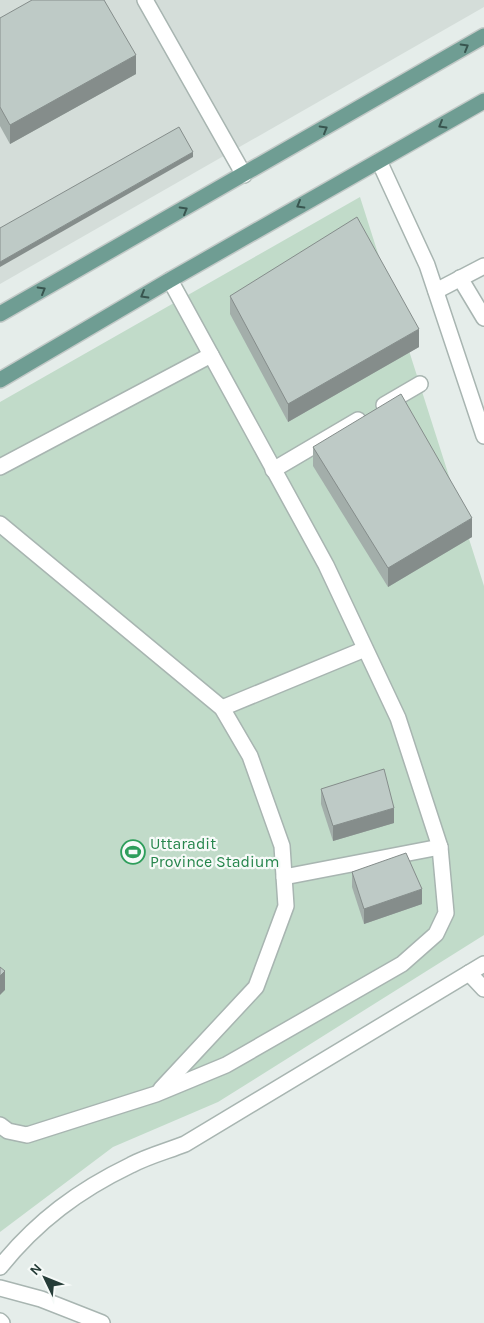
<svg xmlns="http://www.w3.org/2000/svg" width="484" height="1323" viewBox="0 0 484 1323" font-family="Karla,sans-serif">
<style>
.built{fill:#d4ddd9}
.green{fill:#c1dbc9}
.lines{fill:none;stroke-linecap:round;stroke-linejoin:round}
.minor-casing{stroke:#a8b5b1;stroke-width:18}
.major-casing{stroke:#c2c9c7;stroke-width:18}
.minor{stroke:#fff;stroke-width:15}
.major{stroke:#6f9d93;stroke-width:15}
.wall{fill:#a3aeaa}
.shaded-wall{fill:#858d8b}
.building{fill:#becac6;stroke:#858d8b}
.oneway{stroke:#38554f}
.labels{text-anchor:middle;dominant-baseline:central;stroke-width:4.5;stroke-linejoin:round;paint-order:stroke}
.leisure-label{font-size:16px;fill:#27864d;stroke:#f6faf8;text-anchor:start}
</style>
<rect width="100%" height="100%" fill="#e5edea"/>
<!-- built -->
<path class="built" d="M0,0h484v7l-484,277z"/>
<!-- green -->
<path class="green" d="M360,197l124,389v349l-266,167 -105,45 -113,85v-830z"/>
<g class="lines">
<!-- minor casing -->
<g class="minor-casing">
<g id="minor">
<path d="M145,0l99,175"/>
<path d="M379,161l48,104 57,171"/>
<path d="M460,278l24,40"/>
<path d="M436,291l48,-25"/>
<path d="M384,405l36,-21"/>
<path d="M0,467l211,-112"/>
<path d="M273,470l85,-50"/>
<path d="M0,524l222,184 28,48 32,90 4,60 -30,81 -95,102"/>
<path d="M222,708l143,-59"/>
<path d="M284,877l156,-30"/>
<path d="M469,973l15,16"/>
<path d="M0,1125l8,6 19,4 129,-41 70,-29 176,-101 34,-30 10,-21 -6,-66 -42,-129 -72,-153 -156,-285"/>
<path d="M0,1267c37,-46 79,-77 131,-102 17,-9 36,-14 54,-21l299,-180"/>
<path d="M0,1288l41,11 61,24"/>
<path d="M0,1321l2,2"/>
</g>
</g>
<!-- major casing -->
<g class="major-casing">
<g id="major">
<path d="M0,314l484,-278"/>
<path d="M0,380l170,-100 314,-179"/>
</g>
</g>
<!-- minor -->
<use href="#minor" class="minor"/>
<!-- major -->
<use href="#major" class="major"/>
</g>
<!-- wall -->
<g class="wall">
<path d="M0,18l136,56 -126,70 -10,-18z"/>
<path d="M230,296l189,51 -131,75 -58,-108z"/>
<path d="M313,447l159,90 -84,50 -75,-121z"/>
<path d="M321,789l73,34 -61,18 -12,-37z"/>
<path d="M352,872l70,32 -58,20 -12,-37z"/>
</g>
<!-- shaded-wall -->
<g class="shaded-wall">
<path d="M136,55v19l-126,70v-19z"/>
<path d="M193,152v5l-193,110v-5z"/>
<path d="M419,329v18l-131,75v-18z"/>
<path d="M472,518v19l-84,50v-19z"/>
<path d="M394,808v15l-61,18v-15z"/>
<path d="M422,889v15l-58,20v-15z"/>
<path d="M5,971v19l-5,5v-19z"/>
</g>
<!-- building -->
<g class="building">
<path d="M32,0h72l32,55 -126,70 -10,-18v-89z"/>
<path d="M179,127l14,25 -193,110v-34z"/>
<path d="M357,217l62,112 -131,75 -58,-108z"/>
<path d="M401,394l71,124 -84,50 -75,-121z"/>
<path d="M384,769l10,39 -61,18 -12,-37z"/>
<path d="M406,853l16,36 -58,20 -12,-37z"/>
<path d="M0,967l5,4 -5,5z"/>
</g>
<!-- one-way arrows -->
<defs><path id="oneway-chevron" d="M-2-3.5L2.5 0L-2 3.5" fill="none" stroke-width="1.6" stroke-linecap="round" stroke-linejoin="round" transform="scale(1.25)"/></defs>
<g class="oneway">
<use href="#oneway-chevron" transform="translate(465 47) rotate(-30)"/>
<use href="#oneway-chevron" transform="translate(442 125) rotate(150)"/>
<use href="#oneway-chevron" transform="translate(324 129) rotate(-30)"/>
<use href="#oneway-chevron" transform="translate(300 205) rotate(150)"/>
<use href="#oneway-chevron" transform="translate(184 210) rotate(-30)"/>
<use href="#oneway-chevron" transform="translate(42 290) rotate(-30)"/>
<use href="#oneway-chevron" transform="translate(144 295) rotate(150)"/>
</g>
<!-- icons -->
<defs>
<g id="stadium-ring" transform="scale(1.25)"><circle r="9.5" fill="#f6faf8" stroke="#2e9e5b" stroke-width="1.5"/><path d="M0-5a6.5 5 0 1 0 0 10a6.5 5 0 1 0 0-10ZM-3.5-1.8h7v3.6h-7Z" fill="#2e9e5b"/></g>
</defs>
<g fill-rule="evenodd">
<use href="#stadium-ring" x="133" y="852"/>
</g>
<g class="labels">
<!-- leisure labels -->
<g class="leisure-label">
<text x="150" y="843">Uttaradit<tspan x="150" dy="18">Province Stadium</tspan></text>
</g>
</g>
<!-- north arrow -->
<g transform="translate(45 1278) rotate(313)" stroke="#f6faf8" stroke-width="4" paint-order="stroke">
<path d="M0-4L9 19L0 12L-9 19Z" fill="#263d38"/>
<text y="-8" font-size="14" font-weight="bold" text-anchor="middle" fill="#263d38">N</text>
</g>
</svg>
